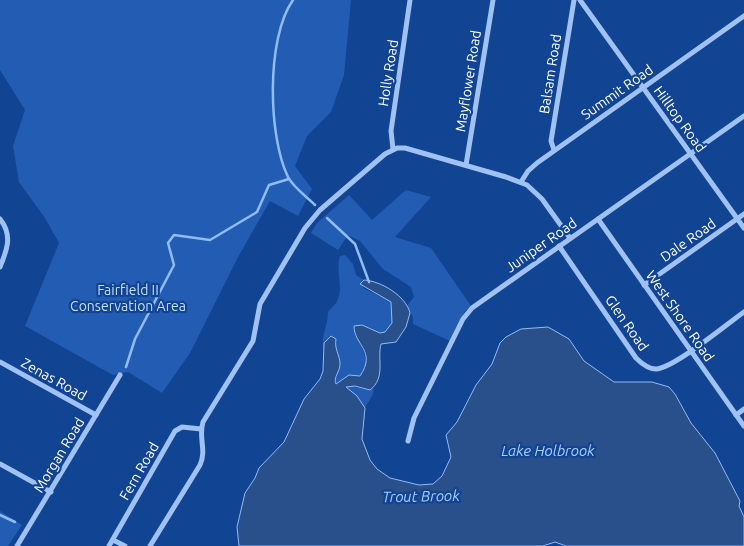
<svg xmlns="http://www.w3.org/2000/svg" width="744" height="546" viewBox="0 0 744 546" font-family="Ubuntu,sans-serif">
<style>
.green{fill:#235db3}
.water{fill:#2a508b;stroke:#90bbf6}
.lines{fill:none;stroke-linecap:round;stroke-linejoin:round}
.stream{stroke:#90bbf6;stroke-width:2.5}
.street{stroke:#9fc1f3;stroke-width:5}
.labels{text-anchor:middle;dominant-baseline:central;stroke-width:4.5;stroke-linejoin:round;paint-order:stroke}
.street-label{font-size:14px;fill:#fff;stroke:#114493}
.park-label{font-size:14px;fill:#c6ddfd;stroke:#114493}
.water-label{font-size:15px;font-style:italic;fill:#abcbfa;stroke:#114493}
</style>
<rect width="100%" height="100%" fill="#114493"/>
<!-- green -->
<g class="green">
<path d="M0,0h351l-7,75 -13,37 -24,24 -12,30 17,23 -14,27 -28,-15 -33,58 -47,94 -28,40 -34,-21 -15,3 -88,-49 34,-83 -14,-25 -26,-36 -6,-36 12,-36 -25,-40z"/>
<path d="M406,190l25,7 -36,40 36,11 40,58 -6,5 -15,30 -37,-17v-7l-6,-11 7,-9 -3,-10 -28,-18 -23,-28 -12,-6 -10,15 -27,-17 6,-10 32,-28 23,25z"/>
<path d="M345,255l8,9 3,11 8,5 -3,1 2,7 28,14 1,21 -7,9 -5,1 -12,-6 -14,3c3,9 23,40 5,46 -8,3 -16,5 -23,8 -2,-7 4,-12 4,-20 0,-9 -6,-15 -4,-25l-6,-3 -6,7 -1,6c-2,-16 5,-22 5,-37 2,-3 6,-6 8,-9 9,-13 -1,-32 4,-47z"/>
<path d="M349,386l21,4 4,-2 -1,6 -8,14 -19,-20z"/>
<path d="M0,511l22,14 -14,21h-8z"/>
</g>
<!-- water -->
<path class="water" d="M364,280c17,1 42,16 46,33l-4,14 -10,15 -15,2c-4,15 5,34 -11,46l-15,-4 -9,1 11,9 8,12 -3,31 8,21 7,9 13,9 29,7 14,-1 9,-8 9,-19 -5,-22 11,-13 19,-37 16,-21 8,-21 6,-6 15,-8 27,-2 21,12 15,22 30,21h38l17,5 6,7 16,29 24,30 25,48 -1,5 5,11v29h-178l-11,-4 -12,4h-304l-2,-19 8,-34 10,-15 4,-10 25,-26 20,-43 16,-20 3,-8 1,-28 7,-7 5,3c-2,10 4,16 4,25 0,8 -7,13 -4,20l13,-9 11,1c17,-25 -6,-31 -6,-50l8,-1 18,8 5,-1 7,-9 -1,-21 -31,-18z"/>
<g class="lines">
<!-- stream -->
<g class="stream">
<path d="M293,0c-27,38 -25,136 -5,177 5,10 19,20 27,28"/>
<path d="M327,218l28,26 14,38"/>
<path d="M126,367l9,-28 39,-74 -6,-22 6,-8 36,5 47,-28 12,-27 20,-6"/>
<path d="M0,515l15,7"/>
</g>
<!-- street -->
<g class="street">
<path d="M580,0l164,228"/>
<path d="M393,149l-2,-18 19,-131"/>
<path d="M554,150l-3,-9 23,-141"/>
<path d="M466,165l27,-165"/>
<path d="M521,182l7,-11 9,-8 207,-147"/>
<path d="M0,219c13,16 7,31 0,48"/>
<path d="M598,219l146,207"/>
<path d="M559,246l77,112c5,5 12,11 20,11 18,-1 71,-45 88,-57"/>
<path d="M644,285l100,-71"/>
<path d="M0,362l96,53"/>
<path d="M736,415l8,-6"/>
<path d="M408,441l6,-23 49,-99 9,-11 272,-192"/>
<path d="M0,464l51,28"/>
<path d="M113,540l12,6"/>
<path d="M17,546l103,-171"/>
<path d="M109,546l66,-115 7,-4 19,2"/>
<path d="M150,546l50,-81c7,-15 -2,-28 3,-43l50,-81 7,-37 45,-76 15,-18 65,-56 12,-6h8l101,29 21,8 15,14 28,39"/>
</g>
</g>
<g class="labels">
<!-- street labels -->
<g class="street-label">
<text transform="translate(388 73) rotate(-81)">Holly Road</text>
<text transform="translate(550 74) rotate(-81)">Balsam Road</text>
<text transform="translate(468 81) rotate(-81)">Mayflower Road</text>
<text transform="translate(617 92) rotate(-35)">Summit Road</text>
<text transform="translate(680 119) rotate(54)">Hilltop Road</text>
<text transform="translate(688 240) rotate(-35)">Dale Road</text>
<text transform="translate(541 245) rotate(-35)">Juniper Road</text>
<text transform="translate(680 316) rotate(55)">West Shore Road</text>
<text transform="translate(627 323) rotate(55)">Glen Road</text>
<text transform="translate(54 379) rotate(29)">Zenas Road</text>
<text transform="translate(59 455) rotate(-59)">Morgan Road</text>
<text transform="translate(139 471) rotate(-60)">Fern Road</text>
</g>
<!-- park labels -->
<g class="park-label">
<text x="128" y="290">Fairfield II<tspan x="128" dy="16">Conservation Area</tspan></text>
</g>
<!-- water labels -->
<g class="water-label">
<text x="548" y="450">Lake Holbrook</text>
<text transform="translate(421 496) rotate(-1)">Trout Brook</text>
</g>
</g>
</svg>
